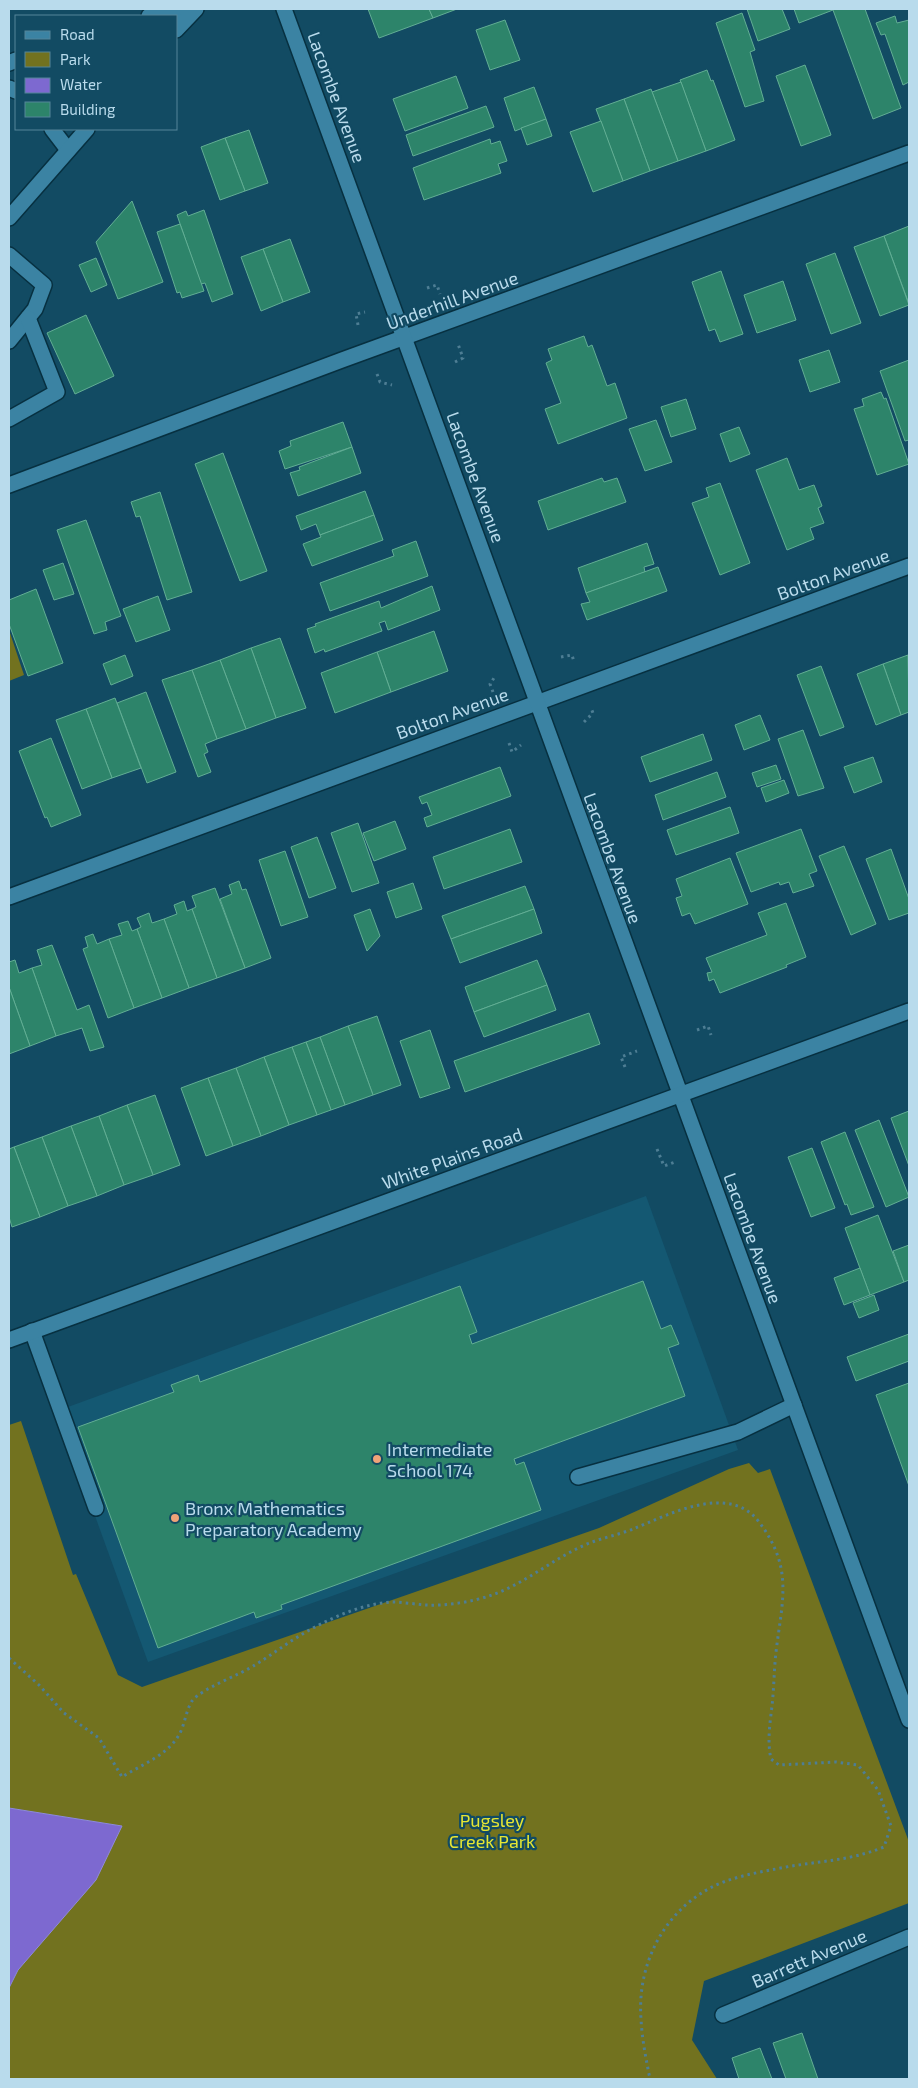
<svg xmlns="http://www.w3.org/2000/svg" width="918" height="2088" viewBox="0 0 918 2088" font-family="'Exo 2',sans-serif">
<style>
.built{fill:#145872}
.green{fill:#72721f}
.water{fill:#7d69d0;stroke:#8f8bd8}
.building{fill:#2d846a;stroke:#62ae94}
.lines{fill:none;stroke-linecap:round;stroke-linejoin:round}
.lane-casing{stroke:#073040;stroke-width:18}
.street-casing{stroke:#073040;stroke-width:18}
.secondary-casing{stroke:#073040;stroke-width:18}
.path{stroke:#4e7e94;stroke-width:3;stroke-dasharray:2.5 4;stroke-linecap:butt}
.lane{stroke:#3b83a3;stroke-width:15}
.street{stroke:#3b83a3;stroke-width:15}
.secondary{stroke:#3b83a3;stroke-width:15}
.poi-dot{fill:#efa378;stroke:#124b63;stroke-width:2}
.labels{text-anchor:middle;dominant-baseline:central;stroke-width:4.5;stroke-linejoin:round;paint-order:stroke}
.street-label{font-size:18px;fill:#b9dbec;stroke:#124b63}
.poi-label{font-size:18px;fill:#b9dbec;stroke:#124b63;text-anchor:start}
.park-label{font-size:18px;fill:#e6e633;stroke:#124b63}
</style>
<rect width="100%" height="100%" fill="#124b63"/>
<!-- built -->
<path class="built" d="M646,1196l92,254 -590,212 -91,-251z"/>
<!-- green -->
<g class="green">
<path d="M9,630l15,45 -15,6z"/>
<path d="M21,1421l52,154 3,-1 42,101 24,12 457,-159 130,-59 20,-6 9,10 12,-4 139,373v61l-205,78 -12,59 25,39h-708v-91l9,-18 104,-144 -113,-18v-383z"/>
</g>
<!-- water -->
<path class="water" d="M9,1808l113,18 -26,54 -78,90 -9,18z"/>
<!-- building -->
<g class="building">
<path d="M368,9h61l4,9 -54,20z"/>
<path d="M429,9h28l-24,9z"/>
<path d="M747,9h35l8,20 -32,12z"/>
<path d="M794,9h71l36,99 -28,11 -40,-109 -34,13z"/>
<path d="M742,13l13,37 -5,2 14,49 -19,6 -29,-84z"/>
<path d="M895,16l2,7 12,-3v62l-6,3 -18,-51 -4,1 -5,-12z"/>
<path d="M505,20l15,40 -30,10 -14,-40z"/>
<path d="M805,65l26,70 -30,11 -25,-70z"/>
<path d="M707,70l4,11 2,-1 22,60 -29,11 -26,-71z"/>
<path d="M456,76l12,32 -63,23 -12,-32z"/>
<path d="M681,82l25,69 -28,10 -26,-69z"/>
<path d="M534,87l12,32 -31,12 -11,-33z"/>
<path d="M651,89l27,72 -28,10 -26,-72z"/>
<path d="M624,99l26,72 -27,10 -27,-72z"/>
<path d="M486,106l8,21 -81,29 -7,-21z"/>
<path d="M546,119l6,17 -25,9 -6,-17z"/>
<path d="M601,121l22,60 -30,11 -23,-60z"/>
<path d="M249,130l19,53 -23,8 -20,-53z"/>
<path d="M225,138l20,53 -25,9 -19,-53z"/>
<path d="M490,139l1,5 9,-3 7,20 -9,3 3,9 -77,27 -11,-32z"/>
<path d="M132,201l31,81 -45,17 -22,-57z"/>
<path d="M204,210l29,84 -21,8 -7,-19 -4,1 -24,-69 9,-4 2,5z"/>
<path d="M180,224l24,67 -22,7 -2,-6 -3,1 -20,-61z"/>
<path d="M909,226v78l-25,-68z"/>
<path d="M884,236l25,69 -29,11 -26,-69z"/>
<path d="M290,239l20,53 -27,10 -20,-53z"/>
<path d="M263,249l20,53 -22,9 -20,-54z"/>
<path d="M835,253l26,70 -30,11 -25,-70z"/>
<path d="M96,258l11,27 -16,7 -12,-27z"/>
<path d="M721,271l22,63 -23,8 -5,-13 -6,2 -17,-49z"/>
<path d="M783,281l13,39 -39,13 -13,-38z"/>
<path d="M86,315l28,61 -39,18 -28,-61z"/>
<path d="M584,336l4,11 4,-2 15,41 8,-3 12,35 -69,26 -13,-35 16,-6 -15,-40 6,-3 -4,-11z"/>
<path d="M829,350l11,32 -30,10 -11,-32z"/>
<path d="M909,360v80l-4,1 -25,-70z"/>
<path d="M881,392l3,7 2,-1 23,66 -32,11 -23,-66 10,-3 -2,-7z"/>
<path d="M686,399l10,30 -25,8 -10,-30z"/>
<path d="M656,420l16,42 -27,9 -16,-42z"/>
<path d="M343,422l9,25 -67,22 -6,-18 12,-5 -1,-5z"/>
<path d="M739,427l11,27 -20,8 -10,-28z"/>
<path d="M352,447l9,26 -63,23 -8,-23 10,-3 -1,-3z"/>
<path d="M223,453l44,118 -27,10 -45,-117z"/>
<path d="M787,458l12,32 15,-5 8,21 -4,2 6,15 -14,5 4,11 -27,11 -31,-80z"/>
<path d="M602,478l2,4 13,-4 9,24 -78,28 -10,-29z"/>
<path d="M720,483l30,80 -30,12 -28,-72 17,-6 -3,-9z"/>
<path d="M365,491l9,24 -54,20 -4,-11 -15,6 -5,-14z"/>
<path d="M160,492l32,100 -25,8 -27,-84 -4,1 -5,-15z"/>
<path d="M374,515l9,25 -71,26 -9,-22 18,-7 -1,-2z"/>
<path d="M86,520l35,96 -16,6 2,8 -13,4 -37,-104z"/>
<path d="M416,541l12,35 -98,35 -10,-28 74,-27 -2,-6z"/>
<path d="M647,543l7,21 -10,3 1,5 -59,21 -8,-25z"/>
<path d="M63,563l11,31 -20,6 -11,-30z"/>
<path d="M658,567l9,24 -80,29 -6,-16 9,-2 -4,-9z"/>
<path d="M432,586l8,24 -52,20 -3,-9 -6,2 3,8 -57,21 -1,-3 -9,4 -8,-24 9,-3 -1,-2 64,-23 2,7z"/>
<path d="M36,589l27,74 -35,13 -19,-52v-24z"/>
<path d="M158,596l12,34 -34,12 -13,-33z"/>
<path d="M434,631l14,40 -57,21 -14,-40z"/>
<path d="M280,638l26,70 -30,10 -25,-70z"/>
<path d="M251,648l25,70 -30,11 -26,-69z"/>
<path d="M377,652l14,40 -56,21 -14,-40z"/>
<path d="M125,655l8,21 -22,9 -8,-21z"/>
<path d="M908,655l1,57 -8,3 -18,-51z"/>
<path d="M220,660l26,69 -29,10 -25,-69z"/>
<path d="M883,664l18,51 -25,10 -19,-51z"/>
<path d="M821,666l23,61 -24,9 -23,-61z"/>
<path d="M192,670l25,69 -12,5 3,8 -4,2 7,18 -13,5 -36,-97z"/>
<path d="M146,692l30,80 -29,11 -30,-80z"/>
<path d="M115,698l26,70 -29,10 -26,-69z"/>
<path d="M86,709l26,69 -30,11 -26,-69z"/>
<path d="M760,715l10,25 -26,10 -9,-25z"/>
<path d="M803,730l21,58 -26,8 -20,-57z"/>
<path d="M703,734l9,26 -62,22 -9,-25z"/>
<path d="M51,738l30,77 -30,12 -4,-10 -2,1 -26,-67z"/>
<path d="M873,757l9,25 -28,11 -10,-26z"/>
<path d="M776,765l5,14 -24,8 -5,-14z"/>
<path d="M500,767l11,29 -84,31 -3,-9 8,-3 -5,-13 -5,2 -3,-7z"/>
<path d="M717,772l9,25 -63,23 -8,-25z"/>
<path d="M784,780l5,13 -23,9 -5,-14z"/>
<path d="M730,807l9,26 -63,22 -9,-25z"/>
<path d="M395,821l11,28 -32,12 -11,-28z"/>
<path d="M358,823l21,60 -27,9 -21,-59z"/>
<path d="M510,829l12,33 -78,27 -11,-32z"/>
<path d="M801,829l16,42 -8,3 5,12 -21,7 -4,-11 -9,3 -1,-3 -28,10 -15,-39z"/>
<path d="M317,837l19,51 -27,10 -18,-51z"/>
<path d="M844,846l32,78 -25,11 -32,-79z"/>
<path d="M891,849l18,50v14l-20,7 -23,-61z"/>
<path d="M285,851l23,66 -27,9 -22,-66z"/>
<path d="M730,858l18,46 -53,20 -5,-11 -8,3 -6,-18 6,-2 -6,-17z"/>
<path d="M239,881l3,9 4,-1 25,69 -26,10 -25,-69 12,-5 -3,-9z"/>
<path d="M413,883l9,26 -26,9 -9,-26z"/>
<path d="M525,886l9,23 -83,30 -9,-23z"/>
<path d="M215,888l30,80 -28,10 -25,-69 4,-2 -4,-11z"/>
<path d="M184,901l3,10 5,-2 25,69 -28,10 -25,-69 13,-5 -3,-9z"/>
<path d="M786,903l20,54 -20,8 1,2 -67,26 -6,-14 -5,2 -2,-8 5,-1 -6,-14 61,-23 -9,-22z"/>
<path d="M370,909l10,27 -13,15 -13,-36z"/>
<path d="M534,909l8,24 -82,30 -9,-24z"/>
<path d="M149,913l3,10 12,-4 25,69 -27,10 -25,-69 4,-2 -4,-9z"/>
<path d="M128,921l4,10 5,-2 25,69 -28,10 -25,-69 13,-4 -4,-11z"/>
<path d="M93,934l4,10 12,-5 25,69 -26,10 -25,-69 5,-2 -3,-10z"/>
<path d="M52,945l25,65 12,-5 15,42 -14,4 -8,-23 -26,8 -24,-68 10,-3 -5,-15z"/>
<path d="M15,960l4,13 13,-5 24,68 -26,10 -21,-59v-25z"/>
<path d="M537,960l10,25 -73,27 -9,-25z"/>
<path d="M547,985l9,25 -72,27 -10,-25z"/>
<path d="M9,987l21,59 -21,8z"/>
<path d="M589,1013l11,31 -135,48 -11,-31z"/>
<path d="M377,1016l24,69 -28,10 -25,-69z"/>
<path d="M348,1026l25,69 -28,10 -25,-68z"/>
<path d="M430,1030l20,58 -30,10 -20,-57z"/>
<path d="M320,1037l25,68 -14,5 -25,-68z"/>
<path d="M306,1042l25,68 -14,5 -25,-68z"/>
<path d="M292,1047l25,68 -28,10 -25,-68z"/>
<path d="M264,1057l25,68 -28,11 -25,-68z"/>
<path d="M236,1068l25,68 -28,10 -25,-68z"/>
<path d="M208,1078l25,68 -27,10 -25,-68z"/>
<path d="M155,1095l25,70 -27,10 -26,-70z"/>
<path d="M127,1105l26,70 -29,10 -25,-69z"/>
<path d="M909,1111v55l-18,-48z"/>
<path d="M99,1116l25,69 -27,11 -26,-70z"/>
<path d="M879,1120l30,77 -23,10 -31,-77z"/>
<path d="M71,1126l26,70 -29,10 -26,-69z"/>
<path d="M845,1132l29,75 -23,8 -4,-11 -2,1 -24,-63z"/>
<path d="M42,1137l26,69 -28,11 -26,-70z"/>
<path d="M14,1147l26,70 -28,10 -3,-10v-68z"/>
<path d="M812,1148l23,60 -24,9 -23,-60z"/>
<path d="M878,1215l26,67 -34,13 -25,-67z"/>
<path d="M909,1245v35l-5,2 -11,-31z"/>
<path d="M860,1268l10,27 -26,10 -10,-27z"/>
<path d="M643,1281l18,48 10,-4 8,19 -11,4 17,48 -171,63 2,6 8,-3 17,48 -260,95 1,4 -26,9 -2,-6 -96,36 -80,-221 96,-35 -3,-7 27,-10 2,7 260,-96 17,46 -8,3 3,9z"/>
<path d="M874,1295l5,15 -20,8 -6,-15z"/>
<path d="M909,1334v27l-53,20 -9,-24z"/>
<path d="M909,1383v103l-33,-91z"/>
<path d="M802,2033l16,46h-32l-13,-36z"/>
<path d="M760,2048l12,31h-33l-7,-21z"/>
</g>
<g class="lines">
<!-- lane casing -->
<g class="lane-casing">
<g id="lane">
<path d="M9,255l35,30 -9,24 -26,32"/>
<path d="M9,419l48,-27 -29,-74"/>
<path d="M32,1331l64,177"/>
<path d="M578,1477l160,-45 56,-27"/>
</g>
</g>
<!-- street casing -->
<g class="street-casing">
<g id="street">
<path d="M149,16l44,-7"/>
<path d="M9,63l7,-3"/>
<path d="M9,88l7,3"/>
<path d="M52,129l16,21"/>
<path d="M9,485l333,-125 567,-207"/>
<path d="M9,897l900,-331"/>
<path d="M723,2015l186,-78"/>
</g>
</g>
<!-- secondary casing -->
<g class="secondary-casing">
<g id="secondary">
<path d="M284,9l625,1711"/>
<path d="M176,30l20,-21"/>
<path d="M9,218l78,-89"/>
<path d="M9,1340l900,-329"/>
</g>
</g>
<!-- path -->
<g class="path">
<path d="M427,288l10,-3 3,9"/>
<path d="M358,325l-2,-11 9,-2"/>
<path d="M455,362l8,-4 -5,-14"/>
<path d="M377,374l3,8 12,3"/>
<path d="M561,657l11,-2 2,7"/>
<path d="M493,692l-3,-8 4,-6"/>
<path d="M584,722l9,-9 -2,-5"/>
<path d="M509,743l3,9 9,-7"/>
<path d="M697,1030l11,-4 3,9"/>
<path d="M625,1067l-4,-10 16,-6"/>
<path d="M657,1149l7,17 11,-4"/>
<path d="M9,1658l30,27 25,28 35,25 23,39c19,-12 43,-21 55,-39 8,-11 8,-26 15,-37 10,-13 48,-26 63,-36 21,-13 40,-28 62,-39 23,-12 48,-22 74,-24 11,0 23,2 34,3 21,1 47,-3 67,-10 34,-12 62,-37 95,-51 14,-6 31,-9 46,-15 35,-14 96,-47 126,-7 35,46 23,79 17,130 -2,18 -2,36 -4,54 -2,17 -5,35 -1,53l8,6 57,-3 22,3 20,25 13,36 -7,21c-37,15 -71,14 -108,22 -22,4 -47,9 -66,19 -48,26 -73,78 -69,131 1,20 5,40 9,60"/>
</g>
<!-- lane -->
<use href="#lane" class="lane"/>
<!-- street -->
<use href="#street" class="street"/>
<!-- secondary -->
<use href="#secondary" class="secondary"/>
</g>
<!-- markers -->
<g class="poi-dot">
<circle cx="377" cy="1459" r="5"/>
<circle cx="175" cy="1518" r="5"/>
</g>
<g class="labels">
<!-- street labels -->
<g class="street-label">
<text transform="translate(337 97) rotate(70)">Lacombe Avenue</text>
<text transform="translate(452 300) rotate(-20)">Underhill Avenue</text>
<text transform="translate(476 477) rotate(70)">Lacombe Avenue</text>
<text transform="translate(833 574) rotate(-20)">Bolton Avenue</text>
<text transform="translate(452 713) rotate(-20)">Bolton Avenue</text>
<text transform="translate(613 858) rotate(70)">Lacombe Avenue</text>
<text transform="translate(452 1158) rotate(-20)">White Plains Road</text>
<text transform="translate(753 1238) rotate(70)">Lacombe Avenue</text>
<text transform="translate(809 1958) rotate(-23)">Barrett Avenue</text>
</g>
<!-- poi labels -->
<g class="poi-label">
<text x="387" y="1449">Intermediate<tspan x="387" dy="21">School 174</tspan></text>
<text x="185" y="1508">Bronx Mathematics<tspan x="185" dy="21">Preparatory Academy</tspan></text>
</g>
<!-- park labels -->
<g class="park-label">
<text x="492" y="1820">Pugsley<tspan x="492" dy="21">Creek Park</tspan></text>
</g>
</g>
<!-- border -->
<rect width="918" height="2088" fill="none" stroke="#b9dbec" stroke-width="20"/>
<!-- legend -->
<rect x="15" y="15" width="162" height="115" fill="#124b63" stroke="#55859a"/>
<rect x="25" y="31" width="25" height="8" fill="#3b83a3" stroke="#55859a"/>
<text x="60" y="40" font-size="15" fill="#b9dbec">Road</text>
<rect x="25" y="52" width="25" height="15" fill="#72721f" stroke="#55859a"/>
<text x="60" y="65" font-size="15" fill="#b9dbec">Park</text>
<rect x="25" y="78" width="25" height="15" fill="#7d69d0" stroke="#55859a"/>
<text x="60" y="90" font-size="15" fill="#b9dbec">Water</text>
<rect x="25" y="102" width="25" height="15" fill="#2d846a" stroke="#55859a"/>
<text x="60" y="115" font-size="15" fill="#b9dbec">Building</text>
</svg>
